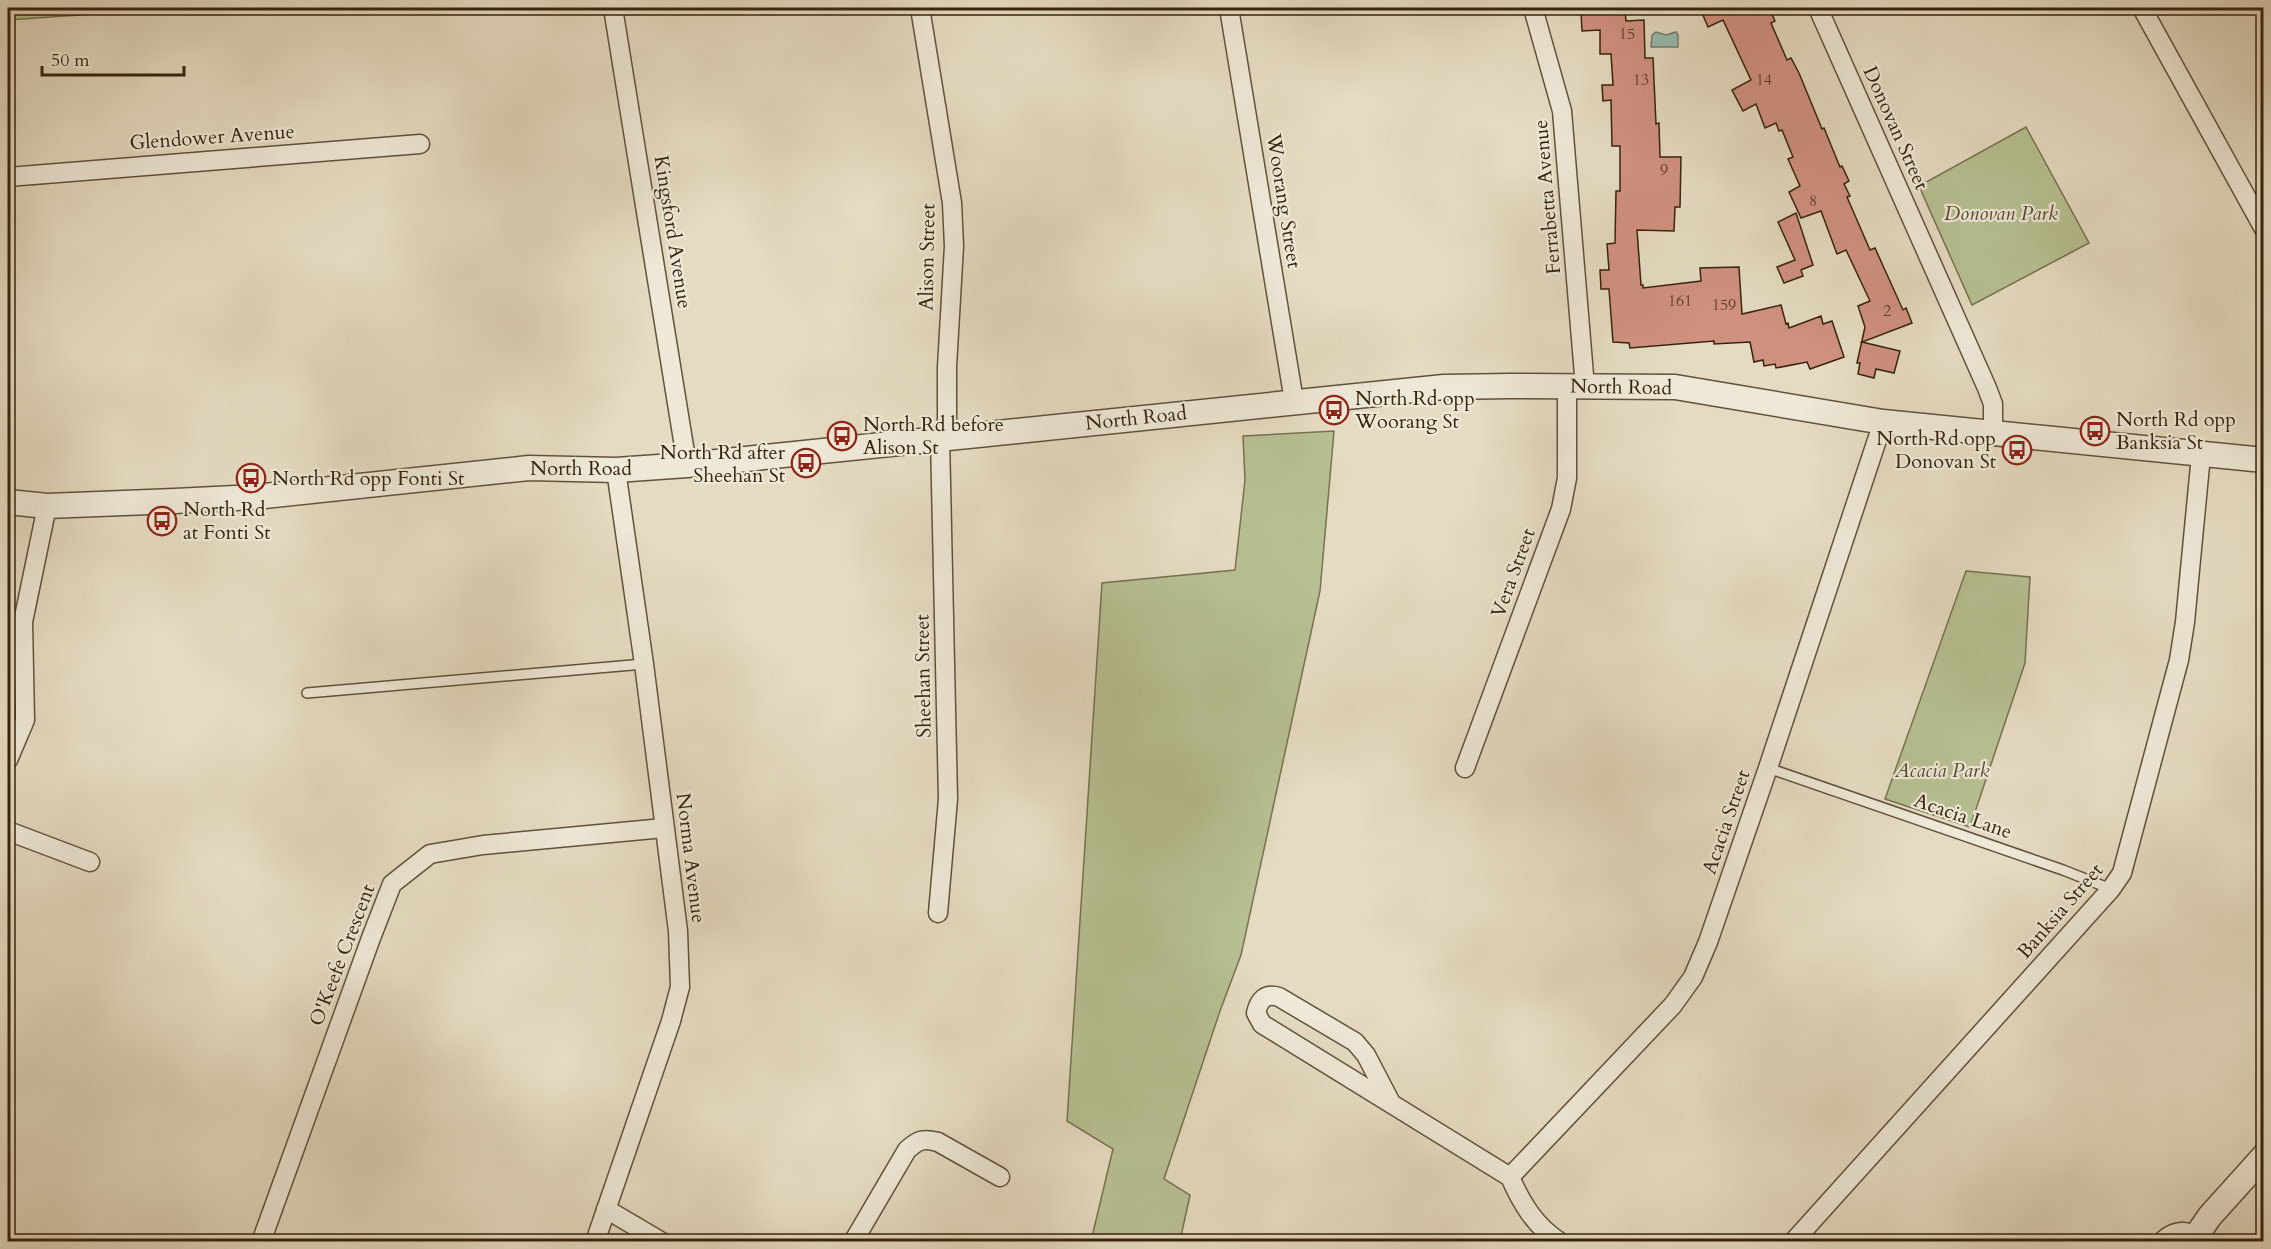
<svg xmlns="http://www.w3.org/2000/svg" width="2271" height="1249" viewBox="0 0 2271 1249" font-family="Cardo,serif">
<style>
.green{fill:#b7c092;stroke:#767250;stroke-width:1.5}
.water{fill:#97bcae;stroke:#707f6e;stroke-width:1.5}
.building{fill:#d19181;stroke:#36230e;stroke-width:1.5}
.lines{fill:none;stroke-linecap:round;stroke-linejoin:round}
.service-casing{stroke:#62513b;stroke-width:12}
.minor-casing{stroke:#62513b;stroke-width:21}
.tertiary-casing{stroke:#62513b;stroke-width:27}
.service{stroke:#eee8d7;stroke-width:9}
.minor{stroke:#eee8d7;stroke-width:18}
.tertiary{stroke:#eee8d7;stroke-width:24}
.labels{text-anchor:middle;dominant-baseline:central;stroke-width:4.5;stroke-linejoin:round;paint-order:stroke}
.number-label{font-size:16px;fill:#5d3e2b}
.street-label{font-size:20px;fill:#36230e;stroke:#eee8d7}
.park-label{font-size:20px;font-style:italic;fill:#564a2f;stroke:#eee8d7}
.poi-label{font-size:20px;fill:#36230e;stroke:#eee8d7;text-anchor:start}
</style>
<rect width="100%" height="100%" fill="#e5dbc2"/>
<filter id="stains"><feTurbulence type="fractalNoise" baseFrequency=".00333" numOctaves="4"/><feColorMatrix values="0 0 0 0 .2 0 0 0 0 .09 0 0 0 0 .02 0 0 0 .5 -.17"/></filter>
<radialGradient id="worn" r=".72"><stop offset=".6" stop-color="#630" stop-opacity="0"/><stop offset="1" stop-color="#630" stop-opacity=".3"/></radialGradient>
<!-- green -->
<g class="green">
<path d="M8,8h174l-174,12z"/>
<path d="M2026,127l63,116 -117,62 -53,-119z"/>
<path d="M1334,431l-14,160 -79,364 -21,56 -56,168 26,16 -10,46h-89l22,-92 -46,-28 35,-538 133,-13 10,-90 -2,-44z"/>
<path d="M1966,571l64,6 -5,86 -55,164 -85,-28z"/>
</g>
<!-- water -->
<path class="water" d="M1656,32l10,3 10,-3 2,3v12h-27l1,-12z"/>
<!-- building -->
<g class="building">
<path d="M1705,8h64l6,13 -4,2 16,37 4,-2 8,15 23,56 2,-1 16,39 2,-1 7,15 -5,3 6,12 -3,1 23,53 5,-2 28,62 3,-2 6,15 -50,19 38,9 -6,22 -18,-4 -2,9 -16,-4 2,-11h-3l8,-36 -7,-21 12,-5 -24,-51 -9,4 -16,-43 -20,7 -12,-26 11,-6 -12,-27 5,-2 -11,-27 -3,1 -3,-8 -11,5 -9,-24 -13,7 -11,-21 19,-10 -28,-60 -15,7 -6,-14 5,-2z"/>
<path d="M1625,10l1,11 18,-1 1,38h8l3,66 3,-1 1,34h21l-1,50h-5l-1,24 -37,-1 4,55h2v3l58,-7 -1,-13 39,-1 3,47 39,-9 5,19 2,-1 1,5 32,-12 2,8 9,-3 12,36 -34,12 -3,-7 -31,6 -1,-4 -11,2 -1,-6 -9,2 -4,-20 -36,2v-3l-84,7 -1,-5 -16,-1 -4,-53h-8l-1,-19h9l-2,-26 8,-1 1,-52h4v-45h-8l-1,-46 -8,1 -1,-16h11l-2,-31h-11v-24l-18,1 -1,-19z"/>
<path d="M1796,213l17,52 -12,5 2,6 -19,7 -7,-16 18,-7 -17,-38z"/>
</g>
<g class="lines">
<!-- service casing -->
<g class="service-casing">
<g id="service">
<path d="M307,693l337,-29"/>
<path d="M1768,768l295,102 48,19"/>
</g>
</g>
<!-- minor casing -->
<g class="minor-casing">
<g id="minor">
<path d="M613,8l74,457"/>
<path d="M920,8l32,195 2,43 -7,121v70"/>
<path d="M1229,8l65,393"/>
<path d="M1533,8l29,103 23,276"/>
<path d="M1818,8l169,380 6,16v30"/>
<path d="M2142,8l122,221"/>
<path d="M8,177l412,-33"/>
<path d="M8,760l17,-40 -2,-98 24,-116"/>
<path d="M1465,768l96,-259 6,-31v-91"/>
<path d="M8,831l82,31"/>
<path d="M938,913l10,-114 -8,-361"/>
<path d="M1391,1103l-25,-48 -11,-13 -76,-45c-14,-4 -20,3 -23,16l6,11 248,153c12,27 25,49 50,65"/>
<path d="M1510,1177l163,-172 20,-28 15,-35 60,-174 115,-346"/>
<path d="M606,1209l56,33"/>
<path d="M261,1242l110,-304 21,-54 38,-30 53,-9 181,-17"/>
<path d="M595,1242l76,-221 9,-34 -2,-56 -34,-267 -28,-194"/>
<path d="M853,1242l54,-92c11,-10 16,-12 31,-8l62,35"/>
<path d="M1793,1242l318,-353 11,-16 57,-213 6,-38 16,-167"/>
</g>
</g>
<!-- tertiary casing -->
<g class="tertiary-casing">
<g id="tertiary">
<path d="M8,502l39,4 128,-5 80,-4 274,-29 87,2 71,-5 757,-78 66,-1 165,1 208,35 381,38"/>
<path d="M2194,1239l16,-23 54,-60"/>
<path d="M2166,1242c10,-9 21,-10 30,0"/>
</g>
</g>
<!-- service -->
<use href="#service" class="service"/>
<!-- minor -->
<use href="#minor" class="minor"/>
<!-- tertiary -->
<use href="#tertiary" class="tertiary"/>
</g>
<!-- icons -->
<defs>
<g id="bus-ring" transform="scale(1.5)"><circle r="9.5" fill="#eee8d7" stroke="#8f2418" stroke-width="1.5"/><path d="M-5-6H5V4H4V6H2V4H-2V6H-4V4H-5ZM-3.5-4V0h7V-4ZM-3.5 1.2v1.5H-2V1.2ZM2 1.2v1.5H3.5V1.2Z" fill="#8f2418"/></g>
</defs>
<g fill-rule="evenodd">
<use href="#bus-ring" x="1334" y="410"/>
<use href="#bus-ring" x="2095" y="431"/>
<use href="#bus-ring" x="842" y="436"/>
<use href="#bus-ring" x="2017" y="450"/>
<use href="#bus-ring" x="806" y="463"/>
<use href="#bus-ring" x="251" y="478"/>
<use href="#bus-ring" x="162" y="521"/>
</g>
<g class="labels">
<!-- number labels -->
<g class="number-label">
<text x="1627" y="34">15</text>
<text x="1641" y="80">13</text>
<text x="1764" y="80">14</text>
<text x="1664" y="170">9</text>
<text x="1813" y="201">8</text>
<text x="1680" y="301">161</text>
<text x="1724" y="305">159</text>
<text x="1887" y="311">2</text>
</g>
<!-- street labels -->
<g class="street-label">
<text transform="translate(1896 128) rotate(66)">Donovan Street</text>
<text transform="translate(212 137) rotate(-4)">Glendower Avenue</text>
<text transform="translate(1547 197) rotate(-95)">Ferrabetta Avenue</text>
<text transform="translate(1284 201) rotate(81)">Woorang Street</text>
<text transform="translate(673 232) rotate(81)">Kingsford Avenue</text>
<text transform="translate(927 257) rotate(-89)">Alison Street</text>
<text transform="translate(1621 387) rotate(1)">North Road</text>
<text transform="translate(1136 418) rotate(-6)">North Road</text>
<text x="581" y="468">North Road</text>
<text transform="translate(1513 573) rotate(-70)">Vera Street</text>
<text transform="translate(923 676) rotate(-91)">Sheehan Street</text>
<text transform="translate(1963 816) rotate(19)">Acacia Lane</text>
<text transform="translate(1726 822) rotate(-71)">Acacia Street</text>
<text transform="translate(691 858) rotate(83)">Norma Avenue</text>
<text transform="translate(2060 911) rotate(-49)">Banksia Street</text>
<text transform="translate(342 955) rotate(-69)">O'Keefe Crescent</text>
</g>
<!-- park labels -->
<g class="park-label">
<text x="2001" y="213">Donovan Park</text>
<text x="1942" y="770">Acacia Park</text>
</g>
<!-- poi labels -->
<g class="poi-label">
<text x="1355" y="398">North Rd opp<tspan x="1355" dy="23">Woorang St</tspan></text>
<text x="2116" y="419">North Rd opp<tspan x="2116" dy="23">Banksia St</tspan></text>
<text x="863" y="424">North Rd before<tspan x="863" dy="23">Alison St</tspan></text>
<text x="1996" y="438" text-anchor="end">North Rd opp<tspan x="1996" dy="23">Donovan St</tspan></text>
<text x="785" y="452" text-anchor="end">North Rd after<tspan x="785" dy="23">Sheehan St</tspan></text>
<text x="272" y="478">North Rd opp Fonti St</text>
<text x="183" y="509">North Rd<tspan x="183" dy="23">at Fonti St</tspan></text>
</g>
</g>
<!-- margin -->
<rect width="2271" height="1249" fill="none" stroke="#e5dbc2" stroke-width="30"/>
<rect x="9" y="9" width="2253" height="1231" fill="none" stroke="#36230e" stroke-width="3"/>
<rect x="15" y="15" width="2241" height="1219" fill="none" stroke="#36230e" stroke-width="1.5"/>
<!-- scale -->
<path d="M42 66v9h142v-9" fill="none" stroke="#36230e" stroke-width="3"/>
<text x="51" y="66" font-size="18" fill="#36230e" stroke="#eee8d7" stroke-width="4.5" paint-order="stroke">50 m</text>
<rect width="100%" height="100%" filter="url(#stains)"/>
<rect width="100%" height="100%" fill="url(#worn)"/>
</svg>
